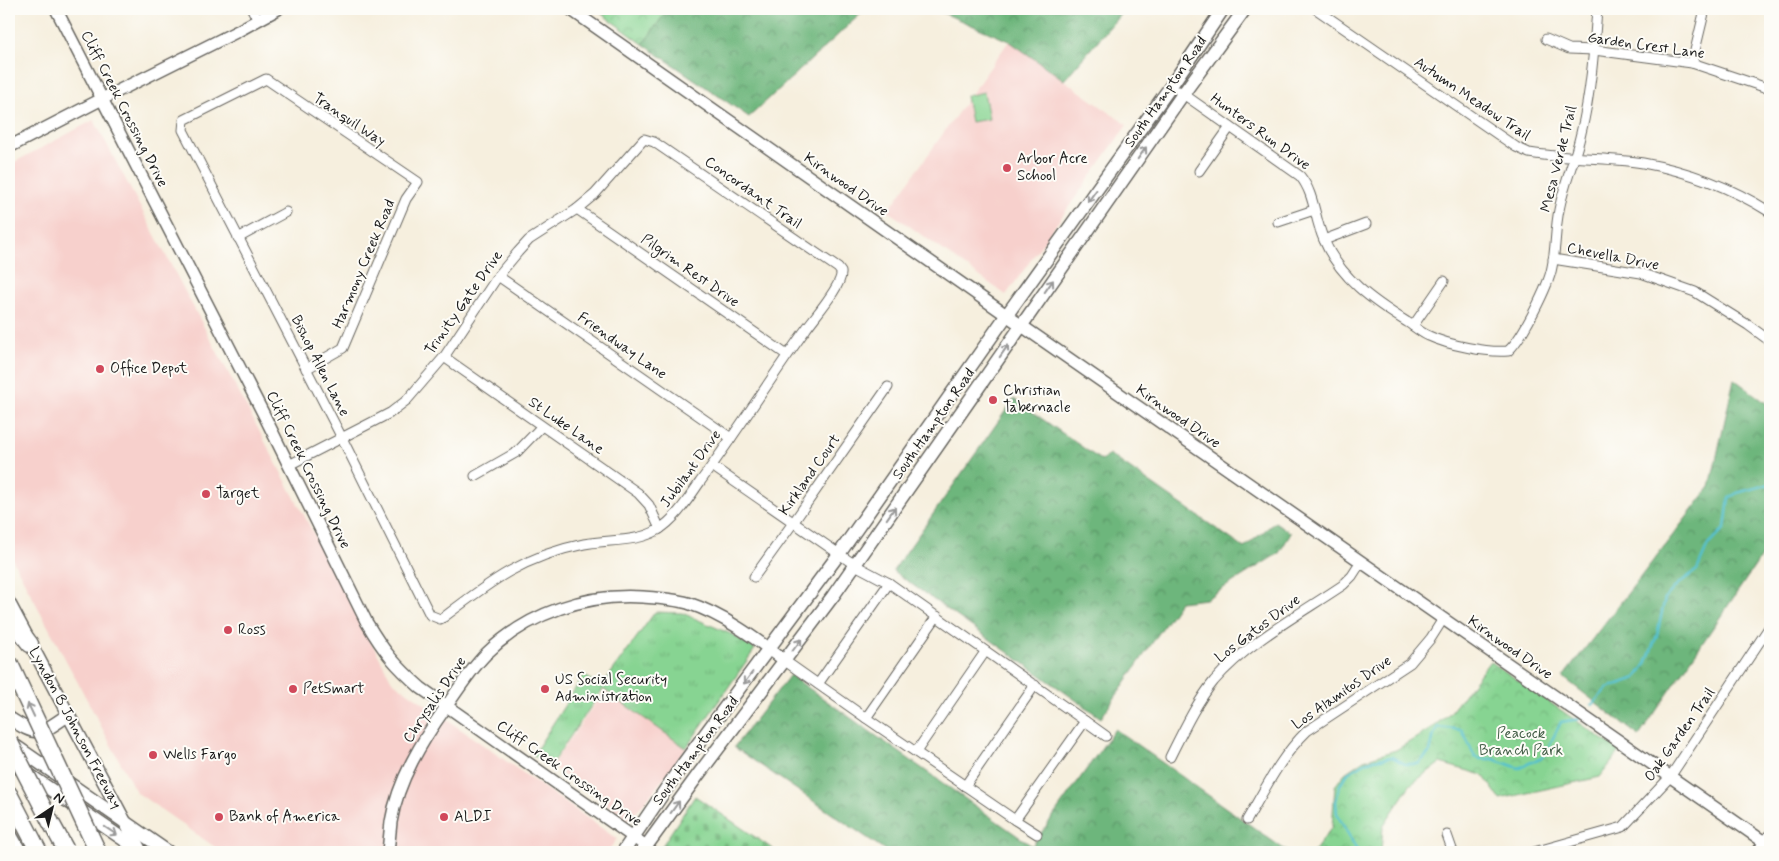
<svg xmlns="http://www.w3.org/2000/svg" width="1779" height="861" viewBox="0 0 1779 861" font-family="Mynerve,sans-serif">
<style>
.built{fill:#f7d0cc}
.grass{fill:url(#grass-tufts);stroke:#527857}
.forest{fill:url(#forest-crowns);stroke:#44694c}
.cemetery{fill:url(#cemetery-stones);stroke:#527857}
.park{fill:url(#park-crowns);stroke:#527857}
.garden{fill:#87d492;stroke:#527857}
.lines{fill:none;stroke-linecap:round;stroke-linejoin:round}
.stream{stroke:#55c1cf;stroke-width:2.5}
.minor-casing{stroke:#686660;stroke-width:11}
.tertiary-casing{stroke:#686660;stroke-width:14}
.secondary-casing{stroke:#686660;stroke-width:15}
.motorway-casing{stroke:#686660;stroke-width:19}
.minor{stroke:#fff;stroke-width:9}
.tertiary{stroke:#fff;stroke-width:11}
.secondary{stroke:#fff;stroke-width:12}
.motorway{stroke:#fff;stroke-width:16}
.motorway-bridge-casing{stroke:#686660;stroke-width:19;stroke-linecap:butt}
.motorway-bridge{stroke:#fff;stroke-width:16}
.oneway{stroke:#999}
.poi-dot{fill:#d1495b;stroke:#fdfcf7;stroke-width:2}
.labels{text-anchor:middle;dominant-baseline:central;stroke-width:4;stroke-linejoin:round;paint-order:stroke}
.street-label{font-size:15px;fill:#1c1c1c;stroke:#fdfcf7}
.poi-label{font-size:15px;fill:#1c1c1c;stroke:#fdfcf7;text-anchor:start}
.park-label{font-size:15px;fill:#415c45;stroke:#fdfcf7}
</style>
<defs>
<pattern id="grass-tufts" width="24" height="20" patternUnits="userSpaceOnUse" patternTransform="scale(1.25)"><rect width="24" height="20" fill="#87d492"/><path d="M3 7l-1-3M5 7V3M7 7l1-3M15 17l-1-3M17 17v-4M19 17l1-3" fill="none" stroke="#74b57d"/></pattern>
<pattern id="forest-crowns" width="20" height="18" patternUnits="userSpaceOnUse" patternTransform="scale(1.25)"><rect width="20" height="18" fill="#6db67c"/><path d="M2 6a3 3 0 1 1 6 0M12 15a3 3 0 1 1 6 0" fill="none" stroke="#599365"/></pattern>
<pattern id="cemetery-stones" width="16" height="16" patternUnits="userSpaceOnUse" patternTransform="scale(1.25)"><rect width="16" height="16" fill="#87d492"/><path d="M2 7V4a2 2 0 0 1 4 0v3zM10 15v-3a2 2 0 0 1 4 0v3z" fill="#74b57d"/></pattern>
<pattern id="park-crowns" width="20" height="18" patternUnits="userSpaceOnUse" patternTransform="scale(1.25)"><rect width="20" height="18" fill="#87d492"/><path d="M2 6a3 3 0 1 1 6 0M12 15a3 3 0 1 1 6 0" fill="none" stroke="#74b57d"/></pattern>
</defs>
<rect width="100%" height="100%" fill="#fdfcf7"/>
<filter id="ink" filterUnits="userSpaceOnUse"><feTurbulence type="fractalNoise" baseFrequency=".02" numOctaves="2"/><feDisplacementMap in="SourceGraphic" scale="10" xChannelSelector="R" yChannelSelector="G"/><feConvolveMatrix kernelMatrix="1 2 1 2 8 2 1 2 1" color-interpolation-filters="sRGB"/></filter>
<filter id="wash" filterUnits="userSpaceOnUse"><feTurbulence type="fractalNoise" baseFrequency=".0096" numOctaves="4" result="noise"/><feDisplacementMap in="SourceGraphic" scale="20" xChannelSelector="R" yChannelSelector="G"/><feGaussianBlur stdDeviation="1.12" result="paint"/><feColorMatrix in="noise" values="0 0 0 0 0 0 0 0 0 0 0 0 0 0 0 0 0 1.4 0 .05"/><feComposite in="paint" operator="in"/></filter>
<g filter="url(#wash)">
<rect width="100%" height="100%" fill="#f6efde"/>
<!-- built -->
<g class="built">
<path d="M1009,41l118,84 -121,170 -118,-84z"/>
<path d="M94,120l298,561 225,158 -10,13h-385l-86,-60 -127,-239v-388z"/>
<path d="M605,690l81,58 -27,36 -29,36 -79,-54z"/>
</g>
<!-- grass -->
<path class="grass" d="M655,612l27,1 49,21 24,15 -69,99 -83,-59 -53,77 -17,-11 51,-80 17,12z"/>
<!-- forest -->
<g class="forest">
<path d="M668,9h198l-117,108 -106,-73z"/>
<path d="M934,9h191l-61,71 -55,-39z"/>
<path d="M1734,379l36,27v138l-131,192 -76,-59 147,-190z"/>
<path d="M1014,399l88,62 7,-7 135,94 31,-26 16,11 -12,20 -73,46 -26,3 -79,116 -208,-147z"/>
<path d="M790,675l242,171 83,-117 173,123h-400l-154,-105z"/>
</g>
<!-- cemetery -->
<path class="cemetery" d="M695,796l82,56h-119z"/>
<!-- park -->
<g class="park">
<path d="M595,9h73l-25,35z"/>
<path d="M1490,661l130,90 -20,26 -100,22 -17,-24 -43,-12 -30,22 -27,41 -2,26h-67l18,-25 3,-41 10,-13 19,-13 32,-10 33,-20 21,-17z"/>
</g>
<!-- garden -->
<path class="garden" d="M984,92l5,27 -18,3 -5,-26z"/>
<g class="lines">
<!-- stream -->
<g class="stream">
<path d="M1592,705l15,-17 29,-10 10,-14 11,-29 8,-37 13,-14 19,-14 11,-25 17,-17 4,-30 8,-5 33,-9"/>
<path d="M1358,852l-21,-38 -1,-13 4,-16 8,-12 20,-12 24,-4 13,7h13l12,-12 4,-18 4,-7 24,3 13,27 6,2h12l26,9 25,-12 17,-34 18,-3"/>
</g>
</g>
</g>
<g filter="url(#ink)">
<g class="lines">
<!-- minor casing -->
<g class="minor-casing">
<g id="minor">
<path d="M252,9l6,11"/>
<path d="M1316,9l200,138 13,6c37,6 76,4 114,10 45,8 89,25 127,49"/>
<path d="M1546,39l23,10 25,1 98,13 78,26"/>
<path d="M1692,63l13,-54"/>
<path d="M1179,91l121,85c15,18 14,42 24,64 16,38 49,61 83,82 7,4 14,11 22,14 19,9 59,17 79,15 14,-12 41,-66 44,-84 4,-19 3,-38 7,-57 5,-26 16,-50 22,-77 10,-40 13,-83 16,-124"/>
<path d="M1199,171l31,-44"/>
<path d="M577,209l210,146"/>
<path d="M1278,222l36,-12"/>
<path d="M238,238l48,-26"/>
<path d="M1324,240l42,-16"/>
<path d="M1553,259l88,14 54,19 53,33 22,16"/>
<path d="M498,276l233,162"/>
<path d="M1413,326l31,-45"/>
<path d="M444,357l194,136 11,12 11,24"/>
<path d="M289,465l101,-52 17,-13 37,-43 54,-81 20,-24 11,-12 48,-31 18,-15 49,-55 10,3 184,126 3,4c2,13 -27,45 -35,57 -36,50 -69,103 -106,153 -12,17 -24,37 -42,48 -23,13 -49,9 -74,14 -60,12 -93,37 -140,73l-4,2 -10,-4 -88,-177 -159,-308 1,-10 82,-41 152,103 -12,17 -63,149 -37,21"/>
<path d="M712,466l143,99 34,18 196,138 -70,99 -149,-102 -81,-57"/>
<path d="M475,476l42,-24 24,-25"/>
<path d="M754,577l39,-54 95,-136"/>
<path d="M818,684l71,-101"/>
<path d="M866,718l71,-102"/>
<path d="M1085,721l21,15"/>
<path d="M916,752l69,-100"/>
<path d="M1170,757c13,-26 26,-54 44,-76 34,-39 86,-67 129,-96l9,-9 9,-14"/>
<path d="M965,786l70,-101"/>
<path d="M1015,820l22,14"/>
<path d="M1247,820c18,-31 34,-64 60,-89l103,-68 21,-25 12,-19"/>
<path d="M1447,835l6,17"/>
<path d="M1534,852l89,-25 47,-50 100,-151"/>
</g>
</g>
<!-- tertiary casing -->
<g class="tertiary-casing">
<g id="tertiary">
<path d="M56,9l207,404 104,210c17,29 29,43 54,65l225,158"/>
<path d="M570,9l452,317 748,520"/>
<path d="M9,147l93,-48 136,-68 40,-22"/>
<path d="M388,852c1,-10 2,-20 3,-30 7,-42 31,-81 55,-115 13,-19 25,-38 41,-54 41,-40 100,-60 156,-56 14,1 31,2 45,6 36,12 67,35 97,58"/>
<path d="M1758,852l12,-16"/>
</g>
</g>
<!-- secondary casing -->
<g class="secondary-casing">
<g id="secondary">
<path d="M9,603l132,249"/>
<path d="M9,718c30,20 31,16 59,-3"/>
<path d="M11,743l157,109"/>
<path d="M9,761l130,89"/>
<path d="M623,852l60,-88 156,-210 167,-238 165,-230 52,-77"/>
<path d="M642,852l56,-77 135,-179 350,-502 62,-85"/>
</g>
</g>
<!-- motorway casing -->
<g class="motorway-casing">
<g id="motorway">
<path d="M9,617l21,27"/>
<path d="M9,794l30,58"/>
<path d="M50,821l17,31"/>
<path d="M9,836l9,16"/>
</g>
</g>
<!-- minor -->
<use href="#minor" class="minor"/>
<!-- tertiary -->
<use href="#tertiary" class="tertiary"/>
<!-- secondary -->
<use href="#secondary" class="secondary"/>
<!-- motorway -->
<use href="#motorway" class="motorway"/>
<!-- motorway-bridge casing -->
<g class="motorway-bridge-casing">
<g id="motorway-bridge">
<path d="M9,662l88,188"/>
<path d="M9,741l41,80"/>
</g>
</g>
<!-- motorway-bridge -->
<use href="#motorway-bridge" class="motorway-bridge"/>
</g>
<!-- one-way arrows -->
<defs><path id="oneway-shaft" d="M-6 0H5M1.5-3L5.5 0L1.5 3" fill="none" stroke-width="1.6" stroke-linecap="round" stroke-linejoin="round" transform="scale(1.25)"/></defs>
<g class="oneway">
<use href="#oneway-shaft" transform="translate(1142 153) rotate(-55)"/>
<use href="#oneway-shaft" transform="translate(1092 196) rotate(126)"/>
<use href="#oneway-shaft" transform="translate(1049 286) rotate(-55)"/>
<use href="#oneway-shaft" transform="translate(1004 351) rotate(-55)"/>
<use href="#oneway-shaft" transform="translate(891 513) rotate(-55)"/>
<use href="#oneway-shaft" transform="translate(797 645) rotate(-53)"/>
<use href="#oneway-shaft" transform="translate(748 678) rotate(127)"/>
<use href="#oneway-shaft" transform="translate(31 710) rotate(-115)"/>
<use href="#oneway-shaft" transform="translate(675 807) rotate(-54)"/>
<use href="#oneway-shaft" transform="translate(111 831) rotate(34)"/>
</g>
</g>
<!-- markers -->
<g class="poi-dot">
<circle cx="1007" cy="168" r="5"/>
<circle cx="100" cy="369" r="5"/>
<circle cx="993" cy="400" r="5"/>
<circle cx="206" cy="494" r="5"/>
<circle cx="228" cy="630" r="5"/>
<circle cx="293" cy="689" r="5"/>
<circle cx="545" cy="689" r="5"/>
<circle cx="153" cy="755" r="5"/>
<circle cx="219" cy="817" r="5"/>
<circle cx="444" cy="817" r="5"/>
</g>
<g class="labels">
<!-- street labels -->
<g class="street-label">
<text transform="translate(1646 46) rotate(8)">Garden Crest Lane</text>
<text transform="translate(1166 92) rotate(-55)">South Hampton Road</text>
<text transform="translate(1472 99) rotate(34)">Autumn Meadow Trail</text>
<text transform="translate(124 109) rotate(63)">Cliff Creek Crossing Drive</text>
<text transform="translate(349 120) rotate(34)">Tranquil Way</text>
<text transform="translate(1260 132) rotate(36)">Hunters Run Drive</text>
<text transform="translate(1559 159) rotate(-76)">Mesa Verde Trail</text>
<text transform="translate(846 185) rotate(35)">Kirnwood Drive</text>
<text transform="translate(753 193) rotate(35)">Concordant Trail</text>
<text transform="translate(1613 257) rotate(11)">Chevella Drive</text>
<text transform="translate(364 264) rotate(-67)">Harmony Creek Road</text>
<text transform="translate(690 271) rotate(35)">Pilgrim Rest Drive</text>
<text transform="translate(464 303) rotate(-55)">Trinity Gate Drive</text>
<text transform="translate(622 346) rotate(35)">Friendway Lane</text>
<text transform="translate(320 366) rotate(63)">Bishop Allen Lane</text>
<text transform="translate(1178 417) rotate(35)">Kirnwood Drive</text>
<text transform="translate(934 424) rotate(-55)">South Hampton Road</text>
<text transform="translate(566 426) rotate(35)">St Luke Lane</text>
<text transform="translate(691 469) rotate(-54)">Jubilant Drive</text>
<text transform="translate(308 470) rotate(64)">Cliff Creek Crossing Drive</text>
<text transform="translate(810 475) rotate(-55)">Kirkland Court</text>
<text transform="translate(1258 629) rotate(-37)">Los Gatos Drive</text>
<text transform="translate(1510 648) rotate(35)">Kirnwood Drive</text>
<text transform="translate(1342 693) rotate(-35)">Los Alamitos Drive</text>
<text transform="translate(435 700) rotate(-56)">Chrysalis Drive</text>
<text transform="translate(75 728) rotate(62)">Lyndon B Johnson Freeway</text>
<text transform="translate(1680 735) rotate(-55)">Oak Garden Trail</text>
<text transform="translate(696 751) rotate(-53)">South Hampton Road</text>
<text transform="translate(569 774) rotate(35)">Cliff Creek Crossing Drive</text>
</g>
<!-- poi labels -->
<g class="poi-label">
<text x="1017" y="159">Arbor Acre<tspan x="1017" dy="17">School</tspan></text>
<text x="110" y="369">Office Depot</text>
<text x="1003" y="391">Christian<tspan x="1003" dy="17">Tabernacle</tspan></text>
<text x="216" y="494">Target</text>
<text x="238" y="630">Ross</text>
<text x="555" y="680">US Social Security<tspan x="555" dy="17">Administration</tspan></text>
<text x="303" y="689">PetSmart</text>
<text x="163" y="755">Wells Fargo</text>
<text x="229" y="817">Bank of America</text>
<text x="454" y="817">ALDI</text>
</g>
<!-- park labels -->
<g class="park-label">
<text x="1521" y="734">Peacock<tspan x="1521" dy="17">Branch Park</tspan></text>
</g>
</g>
<!-- margin -->
<rect width="1779" height="861" fill="none" stroke="#fdfcf7" stroke-width="30"/>
<!-- north arrow -->
<g transform="translate(52 808) rotate(35)" stroke="#fdfcf7" stroke-width="4" paint-order="stroke">
<path d="M0-4L9 19L0 12L-9 19Z" fill="#1c1c1c"/>
<text y="-8" font-size="14" font-weight="bold" text-anchor="middle" fill="#1c1c1c">N</text>
</g>
</svg>
